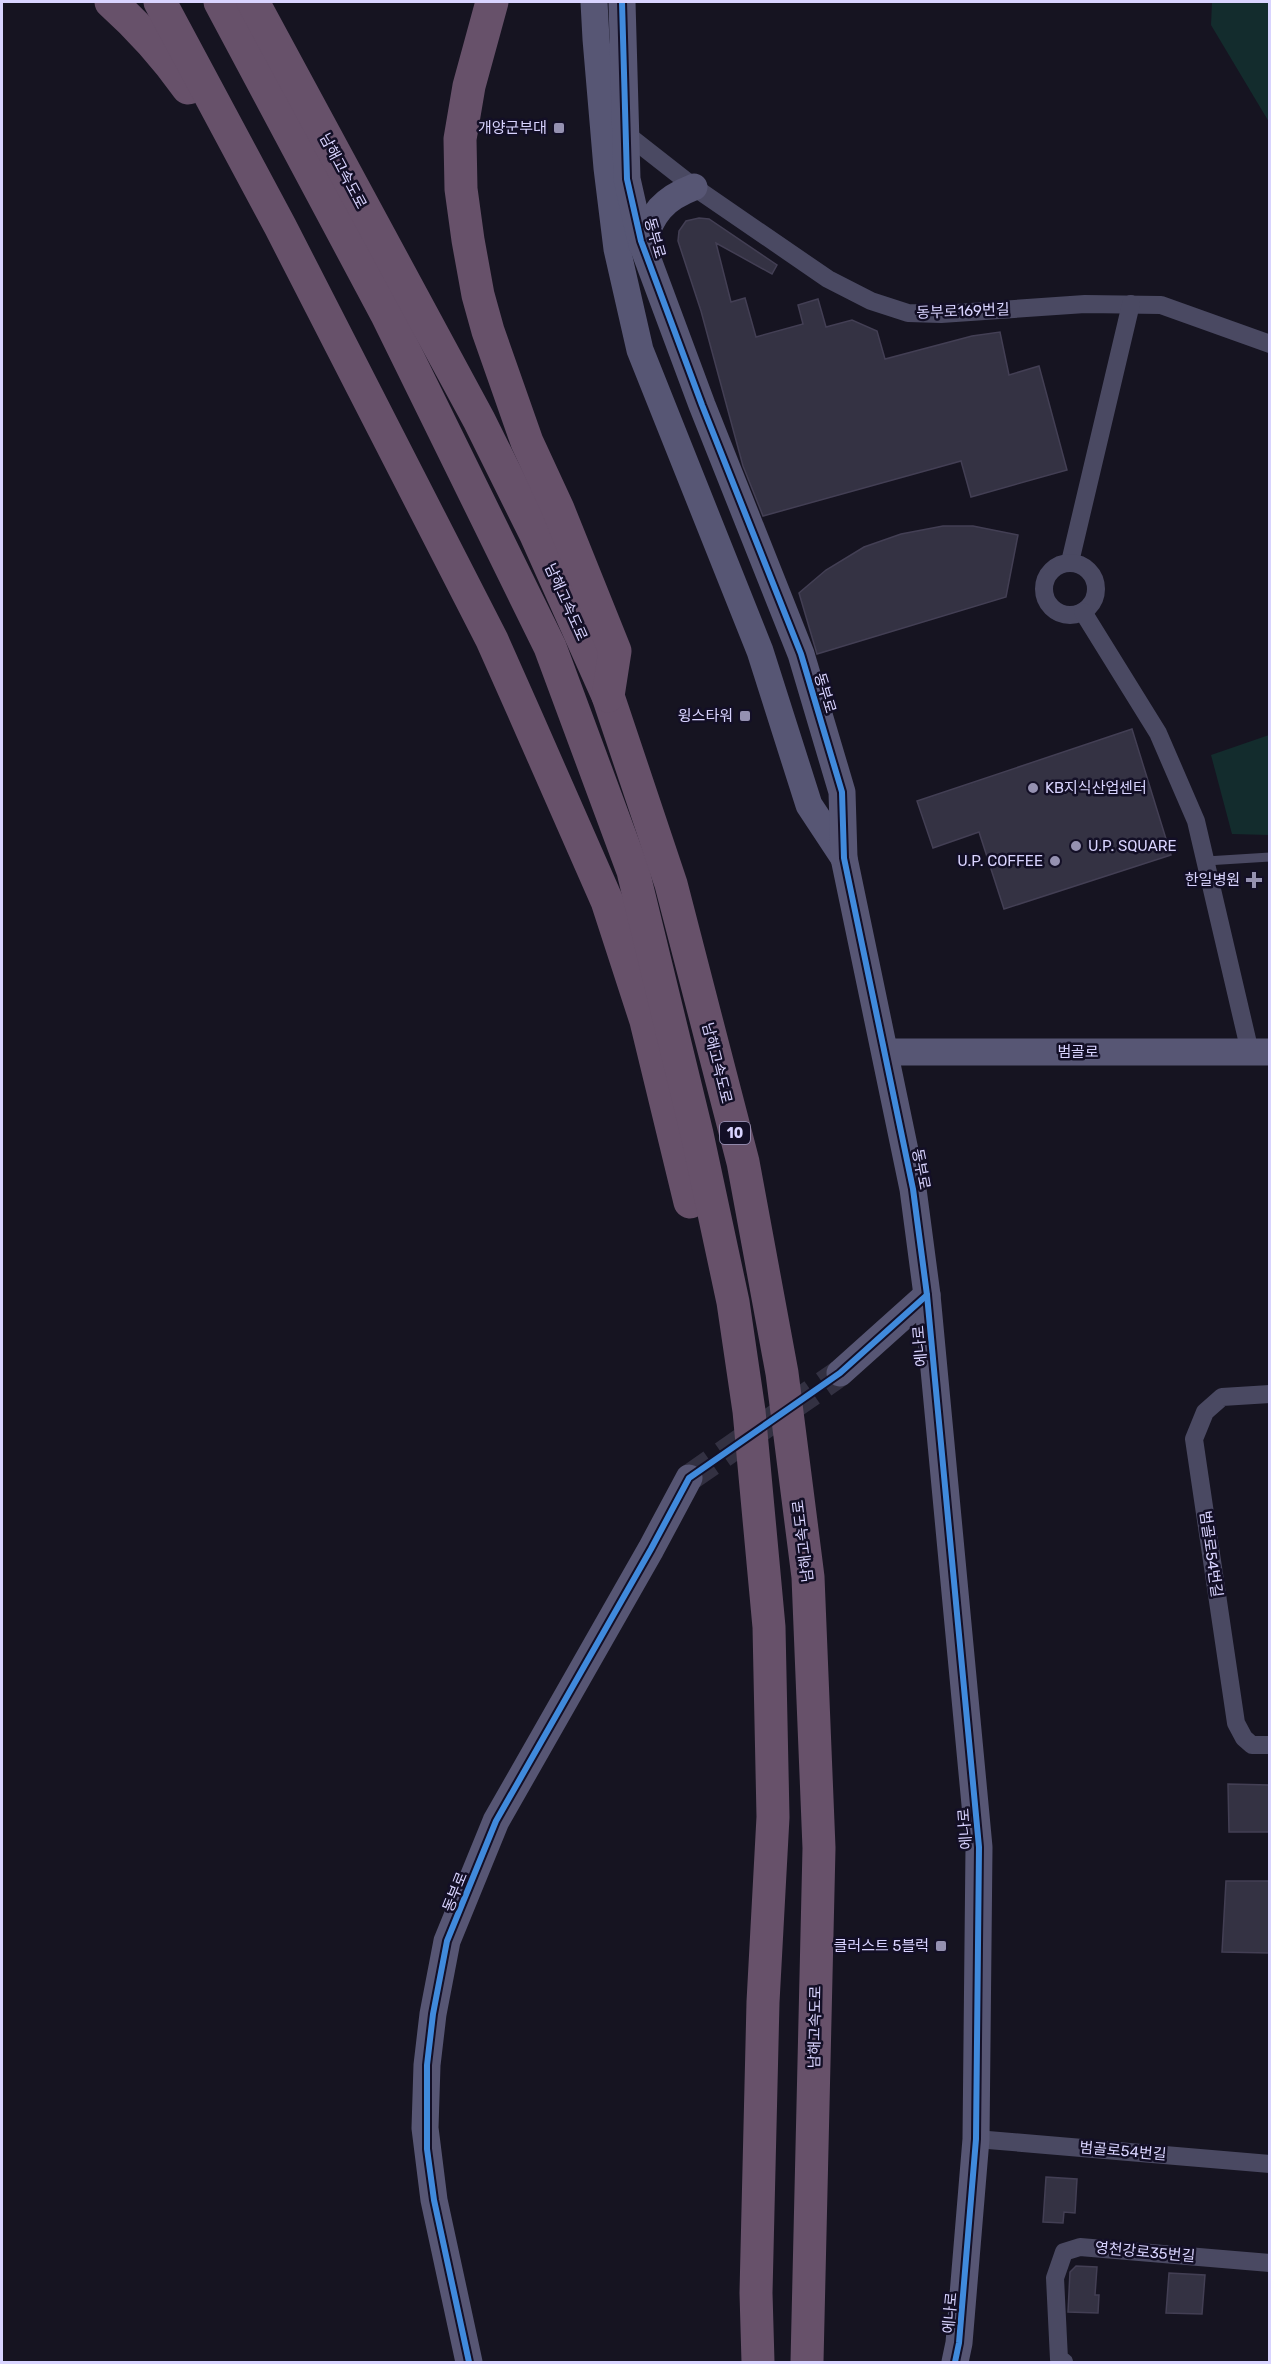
<svg xmlns="http://www.w3.org/2000/svg" width="1271" height="2364" viewBox="0 0 1271 2364" font-family="Rubik,'Noto Sans KR',sans-serif">
<style>
.green{fill:#132c2d}
.building{fill:#343243;stroke:#433f54;stroke-width:1.5}
.lines{fill:none;stroke-linecap:round;stroke-linejoin:round}
.secondary-tunnel{stroke:#333142;stroke-width:27;stroke-dasharray:27 14;stroke-linecap:butt}
.lane{stroke:#4a4962;stroke-width:9}
.street{stroke:#4a4962;stroke-width:18}
.secondary{stroke:#575674;stroke-width:27}
.highway{stroke:#67516a;stroke-width:33}
.cycleway-casing{stroke:#130f26;stroke-width:10}
.cycleway{stroke:#408adc;stroke-width:6}
.poi-dot{fill:#9591b1;stroke:#130f26;stroke-width:2}
.labels{text-anchor:middle;dominant-baseline:central;stroke-width:5;stroke-linejoin:round;paint-order:stroke}
.shield{fill:#130f26;stroke:#9e99be;stroke-width:1.5}
.shield-label{font-size:14px;font-weight:bold;fill:#d9d4ff}
.poi-label{font-size:15px;fill:#d9d4ff;stroke:#130f26;text-anchor:end}
.street-label{font-size:15px;fill:#d9d4ff;stroke:#130f26}
</style>
<rect width="100%" height="100%" fill="#161421"/>
<!-- green -->
<g class="green">
<path d="M1212,2h57v120l-58,-97z"/>
<path d="M1269,735v100l-37,-1 -21,-79z"/>
</g>
<!-- building -->
<g class="building">
<path d="M699,218l10,1 68,46 -5,9 -56,-31 15,59 14,-4 11,39 47,-13 -5,-19 20,-6 8,28 26,-7 25,11 8,28 87,-23 28,-4 9,43 30,-9 28,104 -96,27 -10,-36 -198,55 -20,-50 -42,-155 -23,-70 1,-10 7,-10z"/>
<path d="M943,526h30l45,9 -12,62 -189,57 -18,-61 27,-23 38,-23 37,-13z"/>
<path d="M1132,729l39,126 -167,54 -25,-77 -46,16 -16,-47z"/>
<path d="M1228,1784l41,1v47h-40z"/>
<path d="M1226,1881h43v72l-47,-1z"/>
<path d="M1046,2177l31,2 -2,34 -11,-1 -1,11 -20,-1z"/>
<path d="M1076,2266l21,1 -2,28h4l-1,18 -30,-1 2,-40z"/>
<path d="M1169,2273l36,2 -3,39 -36,-1z"/>
</g>
<g class="lines">
<!-- secondary-tunnel -->
<path class="secondary-tunnel" d="M689,1478l151,-105"/>
<!-- lane -->
<path class="lane" d="M1206,861l64,-4"/>
<!-- street -->
<g class="street">
<path d="M620,129l74,58 134,92 43,22 37,12 33,1 144,-10 76,1 109,39"/>
<path d="M1070,562l61,-258"/>
<circle cx="1070" cy="589" r="26"/>
<path d="M1083,612l75,121 38,88 54,231"/>
<path d="M1270,1394l-48,3 -17,15 -11,27 42,284 8,15 8,7h18"/>
<path d="M976,2139l294,25"/>
<path d="M1064,2362l-5,-3 -4,-81 9,-26 16,-5 190,16"/>
</g>
<!-- secondary -->
<g class="secondary">
<path d="M594,2l2,37 11,129 10,81 23,101 120,301 49,154 35,53"/>
<path d="M622,2l5,177 14,62 61,164 99,249 41,138 2,66 69,331 14,106 52,552 -3,292 -17,204 -4,19"/>
<path d="M642,245c10,-32 21,-46 52,-58"/>
<path d="M886,1052h384"/>
<path d="M840,1373l87,-78"/>
<path d="M469,2362l-35,-162 -9,-72 2,-63 6,-51 14,-73 49,-120 155,-272 38,-71"/>
</g>
<!-- highway -->
<g class="highway">
<path d="M111,2c29,26 54,54 77,86"/>
<path d="M160,2l120,224 212,414 35,79 80,182 39,120 44,181"/>
<path d="M220,2l167,313 163,332 83,224 64,263 36,168 16,109 20,216 4,190 -10,185 -7,291 2,69"/>
<path d="M253,2l226,418 57,115 72,161 63,188 72,278 39,211 26,204 11,271 -12,514"/>
<path d="M492,2l-23,84 -9,53 1,50 7,51 10,55 10,36 39,111 31,67 57,142 -7,45"/>
</g>
<!-- cycleway casing -->
<g class="cycleway-casing">
<g id="cycleway">
<path d="M622,2l5,177 14,62 61,164 99,249 41,138 2,66 69,331 14,106 52,552 -3,292 -17,204 -4,19"/>
<path d="M469,2362l-35,-162 -7,-51v-84l6,-51 14,-73 49,-120 155,-272 38,-71 151,-105 87,-78"/>
</g>
</g>
<!-- cycleway -->
<use href="#cycleway" class="cycleway"/>
</g>
<!-- markers -->
<g class="poi-dot">
<rect x="553" y="122" width="12" height="12" rx="3"/>
<rect x="739" y="710" width="12" height="12" rx="3"/>
<circle cx="1033" cy="788" r="6"/>
<circle cx="1076" cy="846" r="6"/>
<circle cx="1055" cy="861" r="6"/>
<path d="M1251 871h6v6h6v6h-6v6h-6v-6h-6v-6h6z"/>
<rect x="935" y="1940" width="12" height="12" rx="3"/>
</g>
<g class="labels">
<!-- shield labels -->
<rect class="shield" x="720" y="1122" width="30" height="22" rx="4.5"/>
<g class="shield-label">
<text x="735" y="1133">10</text>
</g>
<!-- poi labels -->
<g class="poi-label">
<text x="547" y="128">개양군부대</text>
<text x="733" y="716">윙스타워</text>
<text x="1045" y="788" text-anchor="start">KB지식산업센터</text>
<text x="1088" y="846" text-anchor="start">U.P. SQUARE</text>
<text x="1043" y="861">U.P. COFFEE</text>
<text x="1240" y="880">한일병원</text>
<text x="929" y="1946">클러스트 5블럭</text>
</g>
<!-- street labels -->
<g class="street-label">
<text transform="translate(343 171) rotate(62)">남해고속도로</text>
<text transform="translate(655 238) rotate(74)">동부로</text>
<text transform="translate(963 311) rotate(-2)">동부로169번길</text>
<text transform="translate(566 602) rotate(66)">남해고속도로</text>
<text transform="translate(825 693) rotate(73)">동부로</text>
<text x="1078" y="1052">범골로</text>
<text transform="translate(717 1063) rotate(76)">남해고속도로</text>
<text transform="translate(921 1169) rotate(79)">동부로</text>
<text transform="translate(920 1346) rotate(-95)">에나로</text>
<text transform="translate(803 1541) rotate(-97)">남해고속도로</text>
<text transform="translate(1211 1554) rotate(82)">범골로54번길</text>
<text transform="translate(965 1829) rotate(-94)">에나로</text>
<text transform="translate(455 1892) rotate(-68)">동부로</text>
<text transform="translate(815 2027) rotate(-89)">남해고속도로</text>
<text transform="translate(1123 2151) rotate(5)">범골로54번길</text>
<text transform="translate(1145 2252) rotate(5)">영천강로35번길</text>
<text transform="translate(950 2313) rotate(-85)">에나로</text>
</g>
</g>
<!-- border -->
<rect width="1271" height="2364" fill="none" stroke="#d9d4ff" stroke-width="6"/>
</svg>
